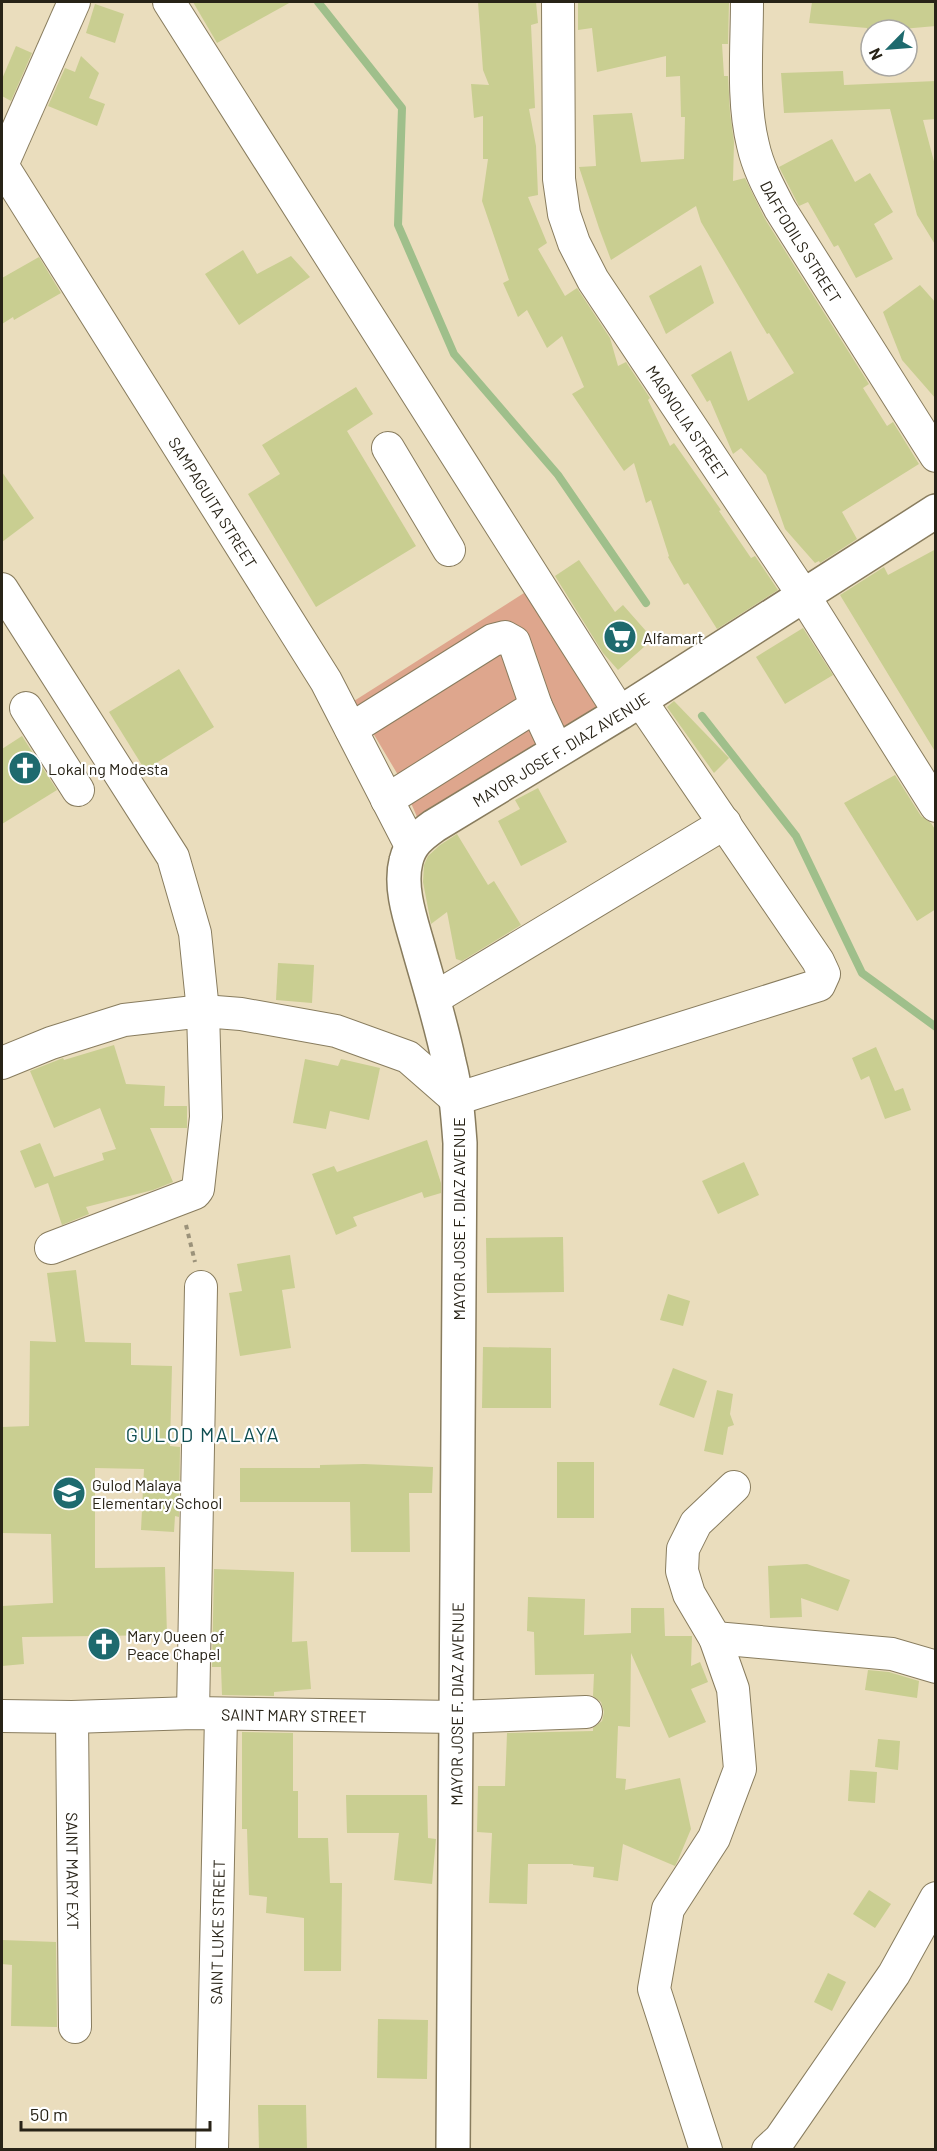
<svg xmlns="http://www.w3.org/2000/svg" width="937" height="2151" viewBox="0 0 937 2151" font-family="Barlow,sans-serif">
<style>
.green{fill:#dea68d}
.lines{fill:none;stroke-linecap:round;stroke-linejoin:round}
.stream{stroke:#9fbf8b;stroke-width:8}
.building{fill:#c9ce91}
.minor-casing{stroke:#887c5e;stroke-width:34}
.major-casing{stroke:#887c5e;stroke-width:36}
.path{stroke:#9b927a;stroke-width:4;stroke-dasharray:4.5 4.5;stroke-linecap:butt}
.minor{stroke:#fff;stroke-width:32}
.major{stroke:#fff;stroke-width:33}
.labels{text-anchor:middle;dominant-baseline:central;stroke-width:4.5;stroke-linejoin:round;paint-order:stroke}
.street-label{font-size:16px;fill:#282317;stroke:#fff}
.poi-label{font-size:16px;fill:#282317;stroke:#fff;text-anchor:start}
.quarter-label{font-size:20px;letter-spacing:1.5px;fill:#0f4e51;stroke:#fff}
</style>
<rect width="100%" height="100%" fill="#eaddbd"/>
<!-- green -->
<path class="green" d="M524,593l76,103 -2,22 -177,108 -20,-46 -47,-79z"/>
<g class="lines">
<!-- stream -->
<g class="stream">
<path d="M318,2l84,106 -4,117 56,129 104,121 88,128"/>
<path d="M702,716l94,120 66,137 74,54"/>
</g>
</g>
<!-- building -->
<g class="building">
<path d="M193,2h98l-74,41z"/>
<path d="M478,2h58l2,21 -7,2 4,83 -6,1 7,37 2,49 -10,2 19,46 -9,6 27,47 12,-8 33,50 8,28 8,-4 24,36 -2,2 22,46 4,-3 47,67 -2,1 32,47 4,-2 23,34 -61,39 -29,-46 -4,2 -16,-28 1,-1 -18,-56 -5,3 -12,-40 -10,8 -52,-77 12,-7 -22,-51 -15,12 -20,-38 -9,7 -15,-34 6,-3 -27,-79 6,-42h-5v-43l-9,2 -3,-34 18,1 -6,-15z"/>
<path d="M578,2h151l-1,42h-6l2,32h4l2,37 4,29 -1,39 12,-3 20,41 104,165 -6,4 24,38 6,-4 26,42 -77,48 15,27 -37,24 -1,-2 -4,2 -30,-34 -19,-54 -25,-27 -8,6 -23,-54 -3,2 -16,-27 40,-24 17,50 46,-28 -25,-40 -2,1 -66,-112 -5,-16 -85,54 -12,-32 -20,-61 17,-1 -3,-51 39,-2 9,49 43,-3 1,-42h-4l-1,-41 -14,1v-21l-69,16 -5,-44 -14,2z"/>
<path d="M812,2h124v24l-68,6 -1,-4 -58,-5z"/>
<path d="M95,4l29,10 -9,29 -29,-10z"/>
<path d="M16,46l16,7 -21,48 -9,-5v-17z"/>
<path d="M81,56l18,17 -10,25 16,6 -8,22 -49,-20 17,-38 10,4z"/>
<path d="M843,71l1,14 92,-4v38l-13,1 13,49v77l-19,-31 -27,-106 -106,4 -3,-40z"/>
<path d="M832,139l23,43 15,-9 23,39 -19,12 19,35 -37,19 -18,-33 -4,2 -26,-45 -9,4 -20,-39z"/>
<path d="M243,250l14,24 34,-18 19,21 -71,48 -34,-51z"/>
<path d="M39,257l22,36 -47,27 -1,-3 -11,7v-46z"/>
<path d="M701,265l13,38 -48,31 -17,-38z"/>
<path d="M920,285l16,18v96l-34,-39 -19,-48z"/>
<path d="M356,387l17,27 -26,17 69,115 -100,61 -68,-113 32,-20 -18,-29z"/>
<path d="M2,472l32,46 -32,24z"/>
<path d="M936,549v204l-96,-158 44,-28 4,8z"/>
<path d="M579,560l36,52 8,-7 30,34 -35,31 -15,-17 -48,-77z"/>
<path d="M803,628l30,47 -48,29 -29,-47z"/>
<path d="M179,669l35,58 -69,43 -36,-58z"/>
<path d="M674,701l55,57 -15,15 -47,-66z"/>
<path d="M22,736l35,54 -55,34v-75z"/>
<path d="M895,775l26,41 10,7 5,8v78l-19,12 -73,-118z"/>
<path d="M538,788l29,54 -46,24 -23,-45 22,-12 -5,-9z"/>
<path d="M457,834l31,51 6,-4 27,44 -59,36 -6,-2 -9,-47 -16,12 -8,-42 1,-17 4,-9 12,-11z"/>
<path d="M278,963l36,2 -2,38 -36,-3z"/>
<path d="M114,1045l12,39 39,2 -1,20h23v22h-37l23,54 -20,8 -67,17 3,7 -27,11 -14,-42 -13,5 -15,-37 20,-8 14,34 50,-17 -2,-7 14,-4 -16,-41 -46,20 -24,-57 33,-13 1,2z"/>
<path d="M876,1047l19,44 8,-3 8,22 -26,9 -16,-43 -8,4 -9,-22z"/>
<path d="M305,1059l33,7 3,-7 39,9 -11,52 -39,-9 -4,18 -33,-6z"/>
<path d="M427,1140l14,43v10l-17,5 -2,-6 -69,25 4,9 -21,9 -24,-61 22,-8 3,6z"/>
<path d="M744,1162l15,33 -41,19 -16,-33z"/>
<path d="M563,1237l1,55 -77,1 -1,-55z"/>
<path d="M290,1255l5,33 -13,2 9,58 -51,8 -11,-63 13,-2 -5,-27z"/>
<path d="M76,1270l9,72 46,1v22l41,1 -2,80 10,1 -1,70 -4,-1 -1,16 -33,-2 3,-61 -49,-1v100l70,-1 2,68 -145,2 2,27 -22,2v-60l51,-3 -2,-69 -49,-1v-106l27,-1 1,-85 26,1 -9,-69z"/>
<path d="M668,1294l22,7 -7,25 -23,-6z"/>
<path d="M483,1347l68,1v60h-69z"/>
<path d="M673,1368l34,13 -13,37 -35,-13z"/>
<path d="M717,1390l16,4 -3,20 4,11 -6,2 -5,28 -19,-4z"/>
<rect x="557" y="1462" width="37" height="56"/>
<path d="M364,1464l69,3 -1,26h-23l1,59h-59l-1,-50h-110v-34h80v-3z"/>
<path d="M807,1564l43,16 -12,31 -37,-13 1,19 -32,1 -2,-52z"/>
<path d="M214,1569l80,3 -2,70 15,-1 4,48 -37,3v4l-52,-1 -1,-28h-9z"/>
<path d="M528,1597l57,2 -1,36 47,-2v-25h33l1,28h27l-1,30 9,-4 8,20 -17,7 15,33 -37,16 -38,-85 -1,74 -12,-1 -2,52 10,1 -1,11 55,-12 11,51 -13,31 -3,6 -52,-22 -5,37 -25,-4 1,-10 -21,-2v-1h-45l-1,40 -38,-1 3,-70 -15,-1 1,-46h27l2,-53 86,-2v-3l9,-7 2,-9 -3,-10 -8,-6 1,-22 -59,1 -1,-43 -7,-1z"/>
<path d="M868,1670l21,2 30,9 -2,17 -52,-8z"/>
<path d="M242,1732l51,1v58h5v47h30l2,45h12l-1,88h-37v-53l-38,-5 1,-16 -18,-2 -2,-66h-5z"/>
<path d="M878,1739l22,2 -2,29 -23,-3z"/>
<path d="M850,1770l27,2 -2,31 -27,-2z"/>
<path d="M346,1795h81l1,43 8,1 -4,45 -38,-4 5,-47h-52z"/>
<path d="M869,1890l22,14 -16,24 -22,-14z"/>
<path d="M2,1940l54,2 1,85 -46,-1 1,-61 -10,-1z"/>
<path d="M828,1973l18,9 -14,29 -18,-9z"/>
<path d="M378,2019l50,1 -1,59 -50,-1z"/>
<path d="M258,2105h48l1,45h-48z"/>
</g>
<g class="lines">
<!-- minor casing -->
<g class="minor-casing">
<g id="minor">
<path d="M169,2l451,711"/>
<path id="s1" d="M558,2l1,177 5,35 10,29 19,37 211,316 132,210"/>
<path id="s2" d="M747,2c0,45 -5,99 6,143 5,23 16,43 27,64l156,247"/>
<path id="s3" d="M2,165l324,516 85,165"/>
<path d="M2,165l72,-163"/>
<path d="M388,448l61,102"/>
<path d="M2,589l171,268 22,76 8,78 3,106 -8,72 -3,4 -144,55"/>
<path d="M536,706l21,45"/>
<path d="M26,708l52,82"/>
<path d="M351,729l142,-89 12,-3 9,5 22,64 -149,94"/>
<path d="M433,999l292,-176"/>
<path d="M2,1063l49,-20 73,-23 79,-9 38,3 95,17 72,26 48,42 363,-114 5,-11 -6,-13 -178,-261"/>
<path d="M715,1638l177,16 44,13"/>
<path d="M193,1713l8,-426"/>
<path id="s4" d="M2,1716l70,1 121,-4 264,4 129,-5"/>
<path id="s5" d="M72,1717l3,310"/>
<path id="s6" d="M212,2150l9,-435"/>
<path d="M706,2150l-52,-161 14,-80 46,-71 26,-69 -7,-80 -18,-51 -26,-44 -7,-23 1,-22 13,-26 38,-36"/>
<path d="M768,2150l12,-11 114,-165 42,-76"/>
</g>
</g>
<!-- major casing -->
<g class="major-casing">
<g id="major">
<path id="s7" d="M453,2150l7,-1007c-2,-27 -4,-54 -11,-81 -8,-39 -20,-77 -31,-116 -7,-25 -19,-58 -12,-85 4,-17 14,-25 28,-35l186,-113 316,-202"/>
</g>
</g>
<!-- path -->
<path class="path" d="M186,1225l9,37"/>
<!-- minor -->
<use href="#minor" class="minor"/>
<!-- major -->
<use href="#major" class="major"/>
</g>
<!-- icons -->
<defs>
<g id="supermarket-disc" transform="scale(1.725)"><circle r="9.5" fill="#1e6a6e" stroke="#fff"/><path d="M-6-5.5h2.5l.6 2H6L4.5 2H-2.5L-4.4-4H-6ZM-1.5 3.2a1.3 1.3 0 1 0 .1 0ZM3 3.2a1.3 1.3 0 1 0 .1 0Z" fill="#fff"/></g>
<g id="church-disc" transform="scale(1.725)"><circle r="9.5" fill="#1e6a6e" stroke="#fff"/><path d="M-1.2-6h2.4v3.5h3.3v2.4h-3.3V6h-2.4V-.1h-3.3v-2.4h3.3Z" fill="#fff"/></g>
<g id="school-disc" transform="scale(1.725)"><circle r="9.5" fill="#1e6a6e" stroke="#fff"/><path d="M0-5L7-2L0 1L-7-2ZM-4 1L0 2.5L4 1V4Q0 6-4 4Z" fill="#fff"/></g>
</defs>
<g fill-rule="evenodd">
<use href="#supermarket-disc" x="620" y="637"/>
<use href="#church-disc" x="25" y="768"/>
<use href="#school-disc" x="69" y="1493"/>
<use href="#church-disc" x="104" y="1644"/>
</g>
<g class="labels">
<!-- street labels -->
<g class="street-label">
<text stroke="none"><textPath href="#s2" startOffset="252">DAFFODILS STREET</textPath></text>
<text stroke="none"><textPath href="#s1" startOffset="456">MAGNOLIA STREET</textPath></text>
<text stroke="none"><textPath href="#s3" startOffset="398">SAMPAGUITA STREET</textPath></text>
<text stroke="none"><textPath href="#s7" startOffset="1490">MAYOR JOSE F. DIAZ AVENUE</textPath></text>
<text transform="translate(458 1219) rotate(-90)">MAYOR JOSE F. DIAZ AVENUE</text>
<text stroke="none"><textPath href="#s7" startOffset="446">MAYOR JOSE F. DIAZ AVENUE</textPath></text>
<text stroke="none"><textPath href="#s4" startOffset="292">SAINT MARY STREET</textPath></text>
<text stroke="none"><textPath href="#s5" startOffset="154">SAINT MARY EXT</textPath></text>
<text stroke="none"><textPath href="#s6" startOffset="218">SAINT LUKE STREET</textPath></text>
</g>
<!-- poi labels -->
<g class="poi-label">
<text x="643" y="637">Alfamart</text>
<text x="48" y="768">Lokal ng Modesta</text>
<text x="92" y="1484">Gulod Malaya<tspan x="92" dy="18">Elementary School</tspan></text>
<text x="127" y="1635">Mary Queen of<tspan x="127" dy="18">Peace Chapel</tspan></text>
</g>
<!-- quarter labels -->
<g class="quarter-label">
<text x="203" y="1434">GULOD MALAYA</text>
</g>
</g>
<!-- border -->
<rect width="937" height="2151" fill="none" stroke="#282317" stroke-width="6"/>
<!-- north arrow -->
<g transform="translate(889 48) rotate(245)"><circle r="28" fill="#ffffff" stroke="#a9a7a2" stroke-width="1.5"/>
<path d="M0-4.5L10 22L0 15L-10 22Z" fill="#1e6a6e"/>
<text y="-9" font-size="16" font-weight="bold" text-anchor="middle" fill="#282317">N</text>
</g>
<!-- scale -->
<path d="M21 2121v9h189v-9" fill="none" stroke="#282317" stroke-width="3"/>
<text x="30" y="2121" font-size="18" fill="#282317" stroke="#ffffff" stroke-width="4.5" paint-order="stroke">50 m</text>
</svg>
